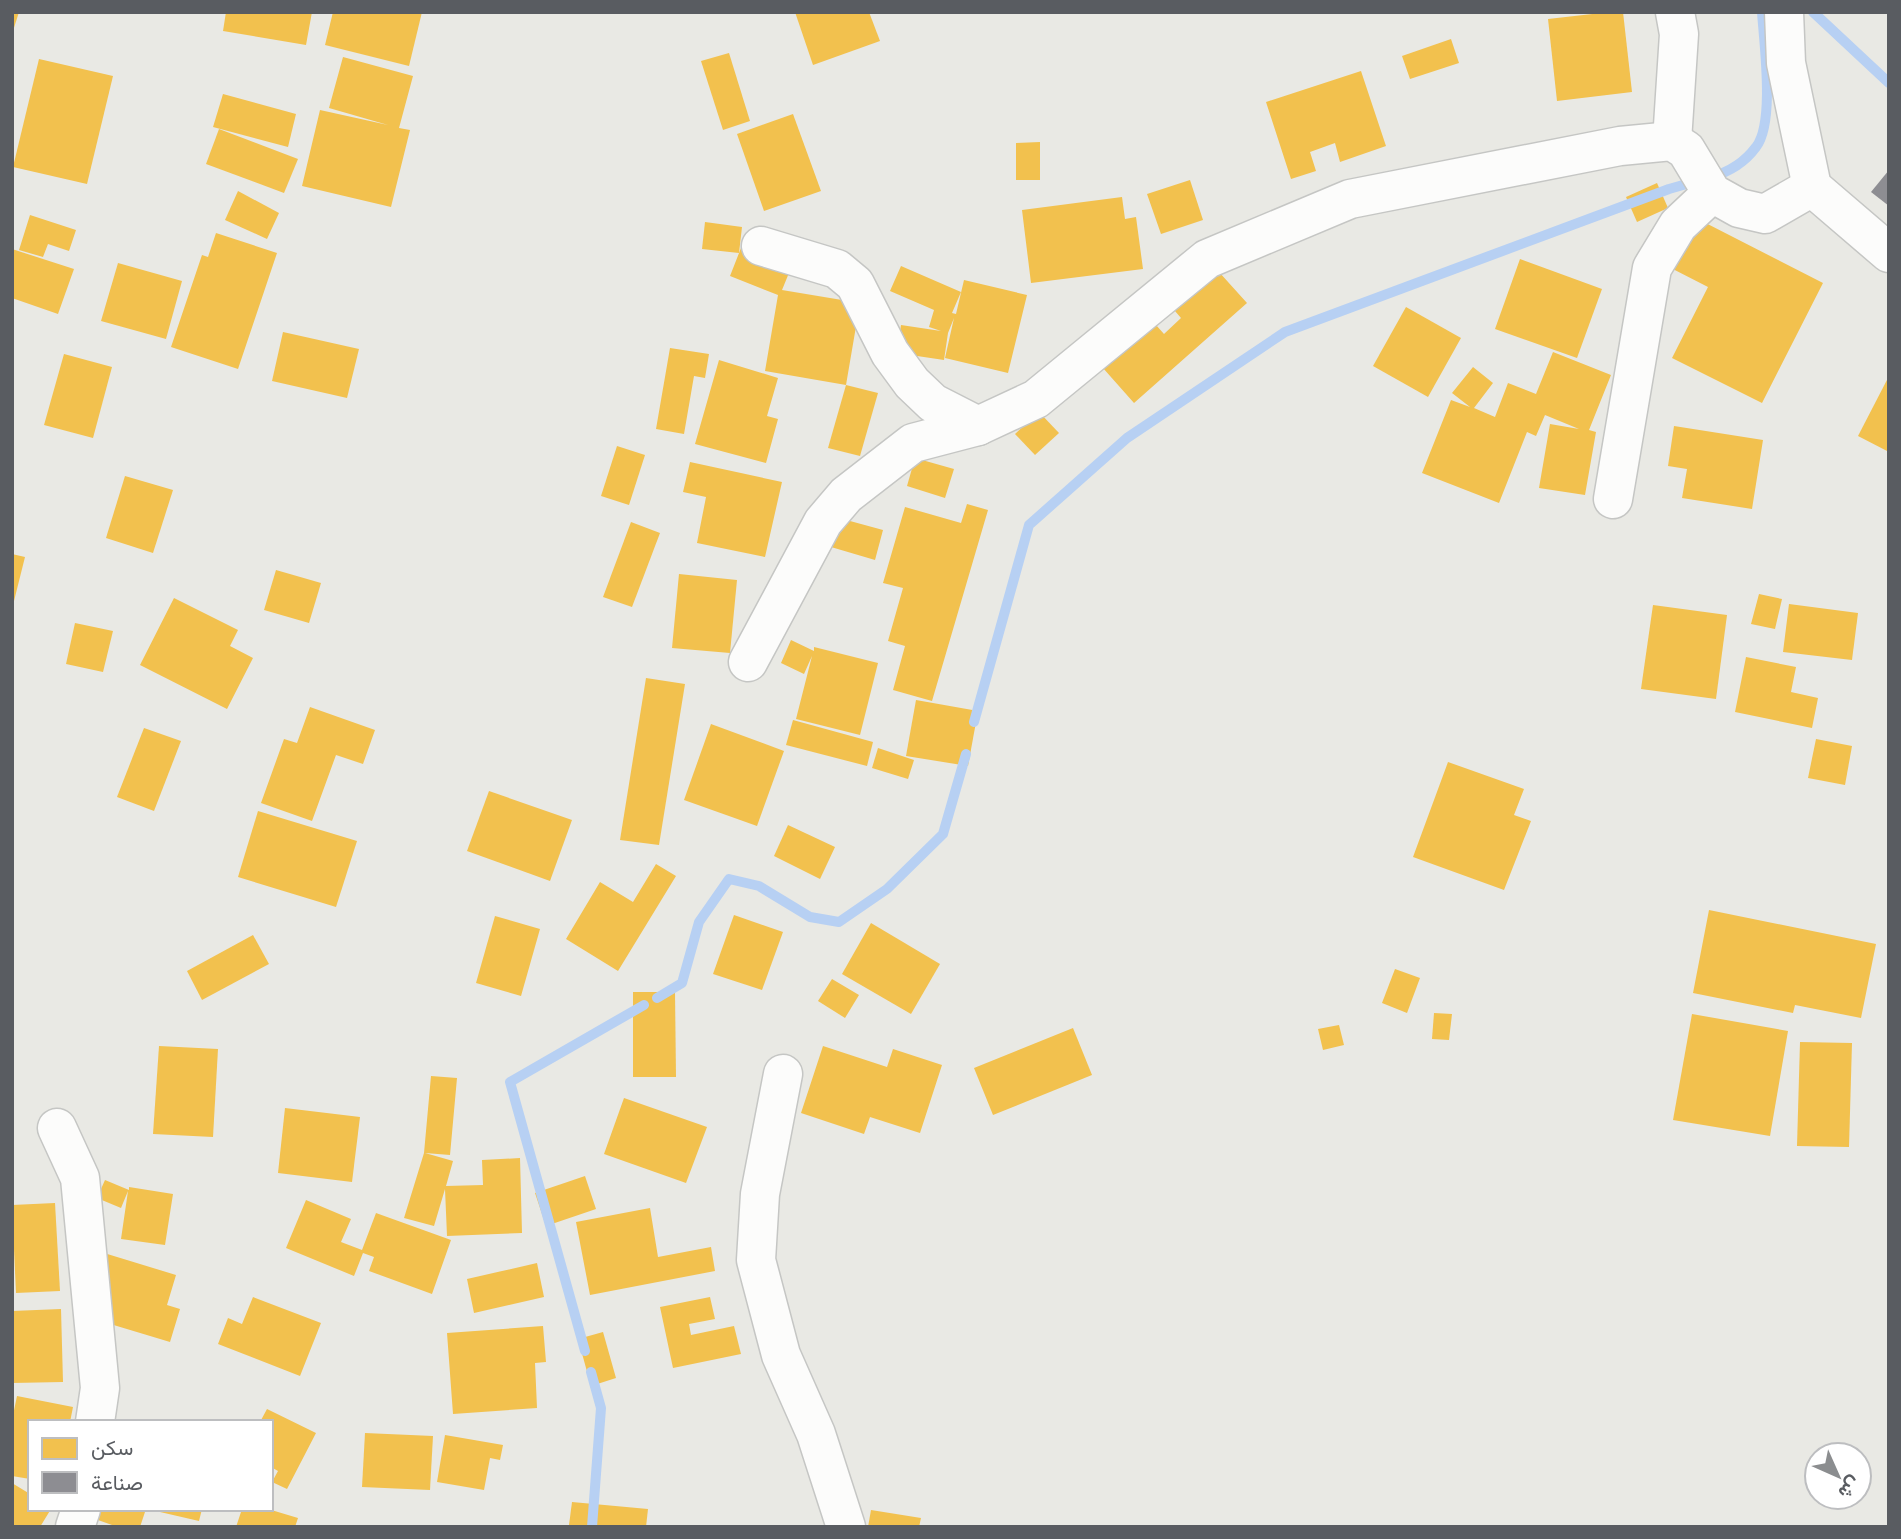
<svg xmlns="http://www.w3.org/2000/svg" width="1901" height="1539" viewBox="0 0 1901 1539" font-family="Overpass,Vazirmatn,sans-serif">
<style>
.homes{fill:#f2c14e}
.industry{fill:#8d8d92}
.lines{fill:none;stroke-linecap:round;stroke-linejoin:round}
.stream{stroke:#b7d0f3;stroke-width:10}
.minor-casing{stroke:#c5c6c4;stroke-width:41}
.minor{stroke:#fcfcfb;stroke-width:38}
</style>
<rect width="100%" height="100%" fill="#e9e9e4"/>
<!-- homes -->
<g class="homes">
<path d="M12,12h7l-6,19h-1z"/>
<path d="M226,12h86l-6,33 -83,-14z"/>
<path d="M333,12h89l-13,54 -84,-21z"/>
<path d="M795,12h74l11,29 -67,24z"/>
<path d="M1610,12h13l9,80 -75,9 -9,-82z"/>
<path d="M1451,39l8,24 -49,16 -8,-23z"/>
<path d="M729,53l21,68 -27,9 -22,-69z"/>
<path d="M343,57l70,19 -14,52 11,2 -19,77 -89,-21 18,-76 68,15 -59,-17z"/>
<path d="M39,59l74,17 -26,108 -74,-17z"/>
<path d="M1361,71l25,75 -46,16 -5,-19 -25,9 6,19 -25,8 -25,-77z"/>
<path d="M223,94l73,20 -8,33 -75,-20z"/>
<path d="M793,114l28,77 -57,20 -27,-77z"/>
<path d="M219,129l79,30 -14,34 -78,-29z"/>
<path d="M1040,142v38h-24v-37z"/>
<path d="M1190,180l13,40 -42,14 -14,-40z"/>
<path d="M1657,183l11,25 -31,14 -11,-25z"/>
<path d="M238,191l41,22 -12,26 -42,-19z"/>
<path d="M1122,197l3,22 11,-2 7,52 -112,14 -9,-73z"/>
<path d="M30,215l46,15 -7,21 -21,-7 -5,13 -24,-7z"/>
<path d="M1690,215l133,68 -61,120 -90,-45 36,-71 -43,-22z"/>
<path d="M705,222l37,5 -3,26 -37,-4z"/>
<path d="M216,233l61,20 -39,116 -67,-22 31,-92 6,2z"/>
<path d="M741,248l50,20 -9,22 78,13 -14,82 -81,-14 13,-76 -48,-19z"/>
<path d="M12,249l62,20 -16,45 -46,-16z"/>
<path d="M1520,259l82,30 -25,69 -82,-29z"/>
<path d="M118,263l64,18 -16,58 -65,-18z"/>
<path d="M901,266l60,26 -9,21 4,1 8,-34 63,15 -19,78 -63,-15 9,-40 -6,15 -4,27 -47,-7 4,-28 40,6 -12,-4 5,-17 -44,-19z"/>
<path d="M1219,272l28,31 -113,100 -39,-44 53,-43 16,18 17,-16 -6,-7z"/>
<path d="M1406,307l55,31 -33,59 -55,-31z"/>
<path d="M283,332l76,17 -12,49 -75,-17z"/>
<path d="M670,348l39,6 -4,24 -11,-2 -10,58 -28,-5z"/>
<path d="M1553,352l58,23 -22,55 7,2 -11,63 -46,-7 11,-64 29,5 -34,-14 -9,21 -9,-4 -28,71 -77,-30 29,-73 19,7 -18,-14 21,-26 20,16 -19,25 21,9 13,-34 28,11z"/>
<path d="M64,354l48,13 -19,71 -49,-13z"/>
<path d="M719,360l59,18 -11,38 11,3 -12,44 -71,-19z"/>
<path d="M1889,376v76l-31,-16z"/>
<path d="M846,385l32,8 -18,63 -32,-8z"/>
<path d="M1039,412l20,21 -24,22 -20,-21z"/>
<path d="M1674,426l89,14 -11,69 -70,-11 5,-29 -19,-3z"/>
<path d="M617,446l28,9 -16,50 -28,-9z"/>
<path d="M915,458l39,11 -9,29 -38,-12z"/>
<path d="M690,462l92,20 -17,75 -68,-14 9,-46 -23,-5z"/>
<path d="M125,476l48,14 -20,63 -47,-15z"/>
<path d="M967,504l21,6 -56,191 -39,-11 12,-44 -17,-5 15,-53 -20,-5 22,-76 56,16z"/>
<path d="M839,518l44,12 -8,30 -44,-13z"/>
<path d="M631,522l29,11 -28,74 -29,-10z"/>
<path d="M12,554l13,3 -12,48h-1z"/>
<path d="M276,570l45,13 -12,40 -45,-13z"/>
<path d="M679,574l58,6 -7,73 -58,-5z"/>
<path d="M1759,594l23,5 -7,30 -24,-5z"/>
<path d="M174,598l64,32 -8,16 23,12 -26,51 -87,-44z"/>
<path d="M1789,604l69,9 -6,47 -69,-8z"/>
<path d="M1653,605l74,10 -11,84 -75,-10z"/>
<path d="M75,623l38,8 -10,41 -37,-8z"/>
<path d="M791,640l23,11v-4l64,16 -18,72 -64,-16 16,-63 -8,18 -23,-11z"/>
<path d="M1746,657l50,10 -5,25 27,6 -6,30 -77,-16z"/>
<path d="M646,678l39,6 -26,161 -39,-5z"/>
<path d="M916,700l62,11 -10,55 -62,-10z"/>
<path d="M310,707l65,23 -12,34 -27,-9 -24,66 -51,-18 23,-64 13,4z"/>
<path d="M793,720l80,22 -6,24 -81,-21z"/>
<path d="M711,724l73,27 -27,75 -73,-26z"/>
<path d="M144,728l37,13 -27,70 -37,-14z"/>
<path d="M1816,739l36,7 -7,39 -37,-7z"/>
<path d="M878,748l36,12 -6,19 -36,-11z"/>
<path d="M1448,762l76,27 -10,26 17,6 -27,69 -91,-33z"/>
<path d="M489,791l83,29 -22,61 -83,-30z"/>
<path d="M258,811l99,30 -21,66 -98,-30z"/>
<path d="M788,825l47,22 -15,32 -46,-23z"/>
<path d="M656,864l20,12 -58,95 -52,-32 34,-57 33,20z"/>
<path d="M1709,910l167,34 -15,74 -66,-13 -2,8 -100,-20z"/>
<path d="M734,915l49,17 -21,58 -49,-16z"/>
<path d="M495,916l45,13 -19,67 -45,-13z"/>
<path d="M871,923l69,41 -29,50 -69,-40z"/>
<path d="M253,935l16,29 -67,36 -15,-29z"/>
<path d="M1395,969l25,9 -13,35 -25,-10z"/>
<path d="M832,979l27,16 -14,23 -27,-17z"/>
<path d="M633,992h42l1,85h-43z"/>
<path d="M1434,1013l18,1 -3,26 -17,-1z"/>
<path d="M1692,1014l96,17 -18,105 -97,-16z"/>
<path d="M1339,1025l5,20 -21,5 -5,-21z"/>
<path d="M1073,1028l19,47 -99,40 -19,-47z"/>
<path d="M1800,1042l52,1 -3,104 -52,-1z"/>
<path d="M159,1046l59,3 -5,88 -60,-3z"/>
<path d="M823,1046l64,21 6,-18 49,16 -22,68 -50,-16 -6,17 -63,-21z"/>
<path d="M431,1076l26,2 -7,77 -25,-2 28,8 -7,25 37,-1 -1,-25 38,-2 2,75 -75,3 -2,-47 -11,37 -30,-8 20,-65z"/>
<path d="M624,1098l83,29 -21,56 -82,-29z"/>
<path d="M285,1108l75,9 -8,65 -74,-9z"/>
<path d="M585,1176l11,33 -50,17 -11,-33z"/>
<path d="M105,1180l24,10v-3l44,7 -8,51 -44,-6 7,-48 -7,17 -24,-10z"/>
<path d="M306,1200l45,19 -10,23 21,8 14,-37 75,27 -19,54 -63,-23 5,-14 -11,-4 -9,23 -68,-28z"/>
<path d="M55,1203l5,88 -44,2 -4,-88z"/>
<path d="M650,1208l8,49 53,-10 4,24 -125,24 -14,-73z"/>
<path d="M104,1253l72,22 -9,30 13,4 -10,33 -73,-22z"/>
<path d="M537,1263l7,34 -70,16 -7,-34z"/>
<path d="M253,1297l68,26 -21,53 -82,-32 10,-26 14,6z"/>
<path d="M710,1297l5,22 -26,5 2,11 43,-9 7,28 -68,14 -13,-61z"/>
<path d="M61,1309l2,73 -51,1v-72z"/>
<path d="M543,1326l3,36 -11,1 2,45 -84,6 -6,-81z"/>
<path d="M603,1332l13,46 -25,8 -13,-47z"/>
<path d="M17,1396l56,11 -3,15h-40v57l-18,-3v-56z"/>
<path d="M267,1409l49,24 -29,56 -15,-7 6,-11 -7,-4v-45h-11z"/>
<path d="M365,1433l68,3 -3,54 -68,-3z"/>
<path d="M445,1435l58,10 -3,15 -10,-2 -6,32 -47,-8z"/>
<path d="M12,1483l18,11v15h21l-11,18h-28z"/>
<path d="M572,1502l76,7 -2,18 -77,-2z"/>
<path d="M86,1509h60l-6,18h-29l1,-2 -28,-10z"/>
<path d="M160,1509h42l-3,12 -39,-9z"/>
<path d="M242,1509h26l30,9 -3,9h-59z"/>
<path d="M871,1510l50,8 -2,9h-51z"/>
</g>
<!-- industry -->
<path class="industry" d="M1889,170v36l-18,-14z"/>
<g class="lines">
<!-- stream -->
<g class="stream">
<path d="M1813,12l76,71"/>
<path d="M1711,177c18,-5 34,-15 45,-30 19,-24 8,-104 6,-135"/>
<path d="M974,722l55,-197 98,-87 158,-106 384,-143 28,-8"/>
<path d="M657,998l25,-15 17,-61 30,-43 30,7 51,31 29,5 48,-33 56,-55 23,-80"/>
<path d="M585,1351l-75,-269 134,-77"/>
<path d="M591,1372l10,36 -9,119"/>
</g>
<!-- minor casing -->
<g class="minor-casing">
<g id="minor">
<path d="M1784,12l2,51 26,124 77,66"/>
<path d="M1672,141l7,-107 -4,-22"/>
<path d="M761,246l76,23 18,15 35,69 22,30 21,20 45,23"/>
<path d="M1613,499l39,-231 26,-43 34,-32"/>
<path d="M748,662l75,-140 23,-27 67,-52 65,-17 58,-27 171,-140 143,-60 270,-53 52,-5 14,9 26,43 27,15 26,6 47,-27"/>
<path d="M783,1074l-23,120 -4,66 25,95 35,79 30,93"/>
<path d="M57,1128l23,50 20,210 -5,34"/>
<path d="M75,1527l6,-18"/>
</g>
</g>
<!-- minor -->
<use href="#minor" class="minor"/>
</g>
<!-- border -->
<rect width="1901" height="1539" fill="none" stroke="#595c61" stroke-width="28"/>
<!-- legend -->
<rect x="28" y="1420" width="245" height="91" fill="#ffffff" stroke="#bdbec0" stroke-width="2"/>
<rect x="42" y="1438" width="35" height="21" fill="#f2c14e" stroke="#bdbec0" stroke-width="2"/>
<text x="91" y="1455" font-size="21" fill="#595c61">سكن</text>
<rect x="42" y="1472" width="35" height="21" fill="#8d8d92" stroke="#bdbec0" stroke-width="2"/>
<text x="91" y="1490" font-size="21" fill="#595c61">صناعة</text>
<!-- north arrow -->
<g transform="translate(1838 1476) rotate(135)"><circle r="33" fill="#ffffff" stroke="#bdbec0" stroke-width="2"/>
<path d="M0-5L12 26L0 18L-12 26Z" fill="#8b8d8f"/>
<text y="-10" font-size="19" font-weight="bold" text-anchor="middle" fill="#595c61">ش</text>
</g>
</svg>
